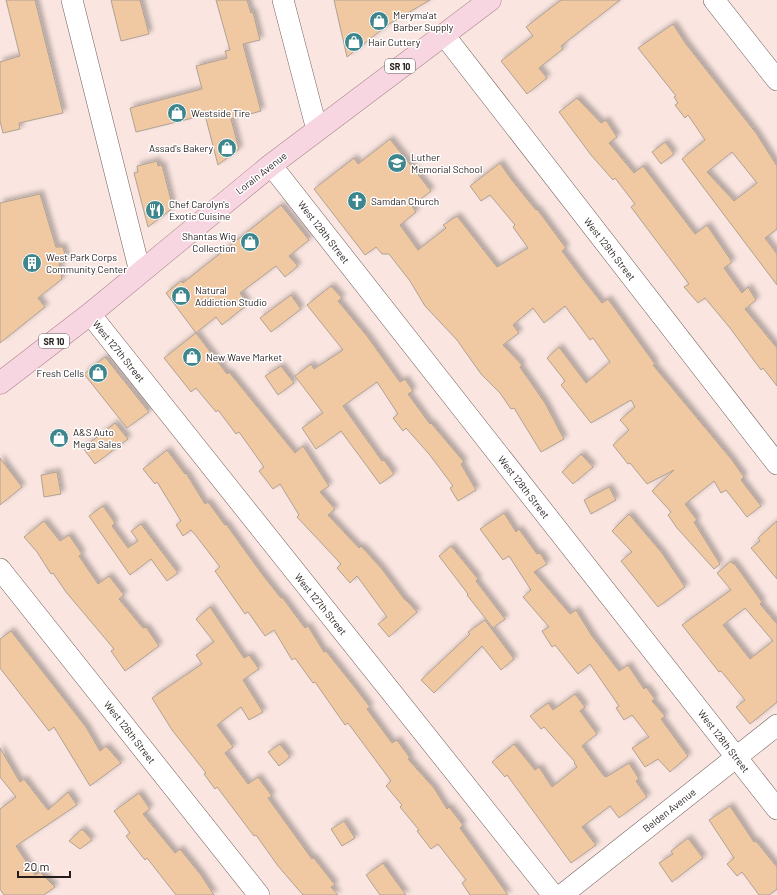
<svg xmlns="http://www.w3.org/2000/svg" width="777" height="895" viewBox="0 0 777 895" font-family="Barlow,sans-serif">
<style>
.building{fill:#f0c8a2;stroke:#afa295;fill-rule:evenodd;filter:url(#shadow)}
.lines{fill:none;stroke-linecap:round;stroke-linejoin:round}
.minor-casing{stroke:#715f5c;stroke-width:22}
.primary-casing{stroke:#ab838e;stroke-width:23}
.minor{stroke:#fff;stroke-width:21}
.primary{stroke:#f8d6e1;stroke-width:22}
.labels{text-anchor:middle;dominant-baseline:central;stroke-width:3;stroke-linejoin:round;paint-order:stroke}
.shield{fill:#fff;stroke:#65605f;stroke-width:1}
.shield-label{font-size:9px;font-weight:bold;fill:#231c1a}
.poi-label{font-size:10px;fill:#231c1a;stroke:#fff;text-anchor:start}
.street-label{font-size:10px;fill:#231c1a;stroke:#fff}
</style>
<defs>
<filter id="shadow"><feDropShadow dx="3.5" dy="-3.5" stdDeviation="2" flood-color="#0004"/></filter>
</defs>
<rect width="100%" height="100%" fill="#fae5e0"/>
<!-- building -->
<g class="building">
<path d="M6,0h29l28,113 -44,10 1,6 -17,4 -3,-12v-59l20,-6z"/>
<path d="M111,0h29l9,34 -28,7z"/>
<path d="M216,0h31l4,13 2,-1 7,28 -17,4 18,67 -30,8 8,30 -21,16 -13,-50 -69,17 -6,-24 72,-19 -6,-23 31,-8 -2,-7 5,-1z"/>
<path d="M334,0h96l-41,24 -42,33z"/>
<path d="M561,0h59l-59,46 2,3 -24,19 8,10 -20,16 -26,-33 32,-25 -7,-9z"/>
<path d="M673,24l13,20 70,89 21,33v63l-12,9 12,16v31l-95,-126 23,-19 -17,-25 -3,3 -10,-13 3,-2 -4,-6 2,-1 -38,-48zM732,152l25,31 -23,18 -27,-29z"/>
<path d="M577,98l24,25 5,-3 11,17 -8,6 25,30 9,-7 52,68 12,-9 25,37 -8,6 18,25 6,-6 8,13 -11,9 32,39v38l-14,-18 -2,2 -31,-42 -25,-30 -7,5 -14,-16 5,-3 -58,-77 4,-3 -20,-26 -2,2 -22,-25 -32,-43z"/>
<path d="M390,139l41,52 -19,15 4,6 -16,13 18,25 28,-22 -3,-3 14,-9 40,51 31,-19 -15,-21 2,-2 -25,-30 -9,6 -11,-15 30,-23 11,16 25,31 1,-1 29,39 -4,3 21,28 19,24 6,-4 47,65 -2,1 79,95 12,17 -3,3 20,26 -14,11 -21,-27 -5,3 -7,-12 -29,23 12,16 -3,2 26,42 -6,5 -37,-41 -9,-13 3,-3 -19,-21 22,-21 -27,14 -17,-21 -2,1 -15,-19 16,-15 -9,-10 15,-13 -4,-7 -40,23 -30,-38 4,-4 -18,-23 12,-11 27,36 24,-21 -17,-24 -3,2 -25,-34 -21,17 -11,-15 -20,17 6,8 -16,12 19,20 -2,2 25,36 19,36 -23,13 -27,-44 -3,1 -11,-16 -19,-19 -24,-34 -32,-34 -15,-25 -21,-27h-7l-6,-7 -11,8 -51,-66 40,-31 4,6z"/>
<path d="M665,142l9,12 -13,10 -9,-12z"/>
<path d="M157,161l1,5 4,-1 11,43 -25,19 -14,-54 4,-1 -1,-6z"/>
<path d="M40,194l16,53h7l4,14 -8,3 3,15 -24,19 7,9 -45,36v-140z"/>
<path d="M281,205l28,35 -20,16 9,10 -13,11 -9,-11 -36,27 8,11 -26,21 -6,-8 -20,16 -30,-40 15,-12 2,2z"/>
<path d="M331,286l11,12 -4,3 29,35 33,46 5,-3 8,12 -5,3 22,30 1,-1 33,39 -3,2 15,26 -18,11 -8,-13 3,-2 -24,-32 -23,-26 -3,3 -10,-13 5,-4 -21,-32 -34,24 39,55 2,-1 10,14 -14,10 -39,-53 -25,18 -14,-21 21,-15 -28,-37 16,-12 3,5 29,-19 -36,-45z"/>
<path d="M291,295l10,14 -30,23 -11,-14z"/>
<path d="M196,333l31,41 2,-2 66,81 8,-7 26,40 -9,6 15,17 -7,6 31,33 2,-2 21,23 23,31h1l11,12 -28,25 -11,-13 9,-7 -30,-41 -7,7 -13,-15 4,-4 -44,-47 2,-2 -19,-31 -7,5 -14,-18 5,-4 -25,-35 -3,2 -18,-24 -2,2 -20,-24 -5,4 -27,-34z"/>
<path d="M105,357l44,55 -22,16 -43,-54z"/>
<path d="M281,366l13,17 -16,12 -13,-19z"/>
<path d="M115,423l13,16 -33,25 -12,-16z"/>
<path d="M167,450l18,24 1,-1 19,31 3,-2 17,23 1,-1 36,50 19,24 1,-1 23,31 3,-2 16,26 2,-1 31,39 13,17 -3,2 25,34 5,-3 13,18 -2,1 26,29 13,21 2,-2 14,18 -3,3 48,67h-38l-8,-12 4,-3 -28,-36 -7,5 -14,-18 2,-1 -19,-23 2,-2 -16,-19 5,-5 -43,-58 -3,2 -30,-43 -2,1 -18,-25 -3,2 -18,-30 -9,6 -17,-24 -3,2 -30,-43 5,-4 -23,-30 -6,-7 -8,6 -7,-11 5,-4 -24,-39 -2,2 -12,-15z"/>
<path d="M581,454l12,13 -20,17 -11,-12z"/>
<path d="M0,458l22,29 -22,18z"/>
<path d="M57,472l4,22 -17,3 -3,-22z"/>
<path d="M609,487l7,13 -25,14 -7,-14z"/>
<path d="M103,506l12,17 -3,3 16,22 10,-7 -7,-10 10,-7 37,49 -11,8 -16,-22 -21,16 -41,-59z"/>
<path d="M504,513l12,19 3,-3 18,25 3,-1 7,11 -13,8 36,42 6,-4 16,26 27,35 9,-6 16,24 2,-2 9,12 -3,2 13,15 -4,3 27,37 -18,16 -12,-13 -13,8 -13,-19 17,-11 -17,-22 -8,5 -8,-12 3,-2 -29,-42 -12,10 -23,-29 -3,2 -10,-16 7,-4 -26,-30 8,-7 -22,-34 -6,4 -23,-31z"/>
<path d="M629,514l33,39 23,34 -27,20 -37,-46 11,-9 -20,-21z"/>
<path d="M44,521l16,20 9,-6 13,19 -3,2 19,28 11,-8 15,19 -5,4 24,29 3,-1 13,19 -34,25 -14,-20 3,-2 -48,-57 -13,-19 -2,1 -14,-22 -13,-15z"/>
<path d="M777,521v58l-26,-31 9,-7 -2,-3z"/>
<path d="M451,546l27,33 -2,2 29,38 -12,9 -26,-33 1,-1 -29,-38z"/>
<path d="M731,561l2,3 1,-1 28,39 -2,2 17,20v78l-27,22 -14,-17 9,-7 -24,-29 -2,1 -37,-47 49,-35 -14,-17zM745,608l28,33 -23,18 -27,-34z"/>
<path d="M210,607l34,51 5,-3 10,14 -16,11 20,32 -14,8 -8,-13 -24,18 16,22 -8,6 23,31 10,-7 14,19 -4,2 44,61 1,-2 22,28 -4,2 7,8h-35l-25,-29 -22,-31 -2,1 -37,-49 -2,2 -11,-15 2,-1 -34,-43 -20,-32 50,-34 -6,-9 18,-13 -18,-23z"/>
<path d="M485,620l29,39 -13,11 -19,-24 -48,47 -13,-13 49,-46 -2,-2z"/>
<path d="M11,631l75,96 14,24 6,-5 15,17 -31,23 -36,-59 -5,4 -49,-63v-29z"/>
<path d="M575,694l10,13 -5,4 17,23 -15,12 22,30 2,1 23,-14 10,16 -3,2 11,16 -28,21 -9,-12 -28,21 14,18 -25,18 -64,-88 -2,2 -13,-15 22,-18 21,26 4,-3 13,20 25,-20 -3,-4 1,-1 -31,-35 -3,2 -11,-13 18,-13 5,7z"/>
<path d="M280,744l10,13 -11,9 -11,-14z"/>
<path d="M0,748l20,34 4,-3 24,31 20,-18 9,13 -61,41 19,29 5,-3 15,15 -11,8h-40l-4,-6v-80l16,-12 -16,-20z"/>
<path d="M139,793l11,16 -7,5 32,39 5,-4 21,26 13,20h-38l-29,-37 -2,2 -19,-24 4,-3 -16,-22z"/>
<path d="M730,806l24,36 2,-1 21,26v22l-8,6h-10l-17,-23 -5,4 -10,-12 7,-6 -25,-38z"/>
<path d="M344,821l11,17 -13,8 -11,-17z"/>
<path d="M82,829l10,11 -12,9 -11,-8z"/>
<path d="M688,838l15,20 -31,24 -13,-19 14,-9 -2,-3z"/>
<path d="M383,863l12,17 11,15h-26l-14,-20z"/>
</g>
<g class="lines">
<!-- minor casing -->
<g class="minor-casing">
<g id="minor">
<path d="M72,0l68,272"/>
<path d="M283,0l34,130"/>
<path d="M714,0l63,80"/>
<path d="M444,35l333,429"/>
<path d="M271,165l506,644"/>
<path d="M90,314l463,581"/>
<path d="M0,569l259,326"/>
<path d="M562,895l215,-170"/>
</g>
</g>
<!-- primary casing -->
<g class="primary-casing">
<path id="primary" d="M0,383l90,-69 181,-149 219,-165"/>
</g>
<!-- minor -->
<use href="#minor" class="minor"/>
<!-- primary -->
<use href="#primary" class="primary"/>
</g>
<!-- icons -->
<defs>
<g id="shop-disc" transform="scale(1)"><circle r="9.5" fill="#3e868d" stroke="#fff"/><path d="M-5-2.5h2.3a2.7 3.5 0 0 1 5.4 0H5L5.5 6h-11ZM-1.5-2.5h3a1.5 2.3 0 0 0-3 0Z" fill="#fff"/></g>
<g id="school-disc" transform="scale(1)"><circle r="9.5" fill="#3e868d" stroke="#fff"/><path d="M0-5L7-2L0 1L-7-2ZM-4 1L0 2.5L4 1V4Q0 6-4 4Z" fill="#fff"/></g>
<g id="church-disc" transform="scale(1)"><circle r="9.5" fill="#3e868d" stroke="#fff"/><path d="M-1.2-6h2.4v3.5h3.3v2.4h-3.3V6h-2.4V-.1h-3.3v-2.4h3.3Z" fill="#fff"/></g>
<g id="restaurant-disc" transform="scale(1)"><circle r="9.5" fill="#3e868d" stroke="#fff"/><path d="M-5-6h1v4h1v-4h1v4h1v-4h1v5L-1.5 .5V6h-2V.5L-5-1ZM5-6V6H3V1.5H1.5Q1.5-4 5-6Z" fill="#fff"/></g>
<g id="building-disc" transform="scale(1)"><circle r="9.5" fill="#3e868d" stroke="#fff"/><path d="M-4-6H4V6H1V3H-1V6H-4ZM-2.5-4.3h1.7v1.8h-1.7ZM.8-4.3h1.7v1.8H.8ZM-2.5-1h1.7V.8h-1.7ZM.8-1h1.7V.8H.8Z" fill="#fff"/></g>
</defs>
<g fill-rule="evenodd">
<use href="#shop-disc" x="379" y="21"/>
<use href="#shop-disc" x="354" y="42"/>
<use href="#shop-disc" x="177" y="113"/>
<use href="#shop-disc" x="227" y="148"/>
<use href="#school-disc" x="397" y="163"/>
<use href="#church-disc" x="357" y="201"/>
<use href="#restaurant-disc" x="155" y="210"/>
<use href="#shop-disc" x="250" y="242"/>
<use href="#building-disc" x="32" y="263"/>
<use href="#shop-disc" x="181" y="296"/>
<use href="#shop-disc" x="192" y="357"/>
<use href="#shop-disc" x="98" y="373"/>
<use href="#shop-disc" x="59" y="438"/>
</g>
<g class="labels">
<!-- shield labels -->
<g class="shield">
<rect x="385" y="59" width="30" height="14" rx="3"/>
<rect x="39" y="334" width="30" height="14" rx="3"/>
</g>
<g class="shield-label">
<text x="400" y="66">SR 10</text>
<text x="54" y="341">SR 10</text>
</g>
<!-- poi labels -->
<g class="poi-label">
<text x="393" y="15">Meryma'at<tspan x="393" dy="12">Barber Supply</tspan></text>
<text x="368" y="42">Hair Cuttery</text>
<text x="191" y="113">Westside Tire</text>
<text x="213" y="148" text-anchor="end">Assad's Bakery</text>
<text x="411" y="157">Luther<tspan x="411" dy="12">Memorial School</tspan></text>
<text x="371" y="201">Samdan Church</text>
<text x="169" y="204">Chef Carolyn's<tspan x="169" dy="12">Exotic Cuisine</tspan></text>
<text x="236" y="236" text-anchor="end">Shantas Wig<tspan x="236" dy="12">Collection</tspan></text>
<text x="46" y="257">West Park Corps<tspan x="46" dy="12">Community Center</tspan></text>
<text x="195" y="290">Natural<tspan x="195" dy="12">Addiction Studio</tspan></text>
<text x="206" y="357">New Wave Market</text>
<text x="84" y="373" text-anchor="end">Fresh Cells</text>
<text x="73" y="432">A&amp;S Auto<tspan x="73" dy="12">Mega Sales</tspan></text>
</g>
<!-- street labels -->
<g class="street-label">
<text transform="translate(261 173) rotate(-38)">Lorain Avenue</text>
<text transform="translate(324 232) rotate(52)">West 128th Street</text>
<text transform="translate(610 249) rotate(52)">West 129th Street</text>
<text transform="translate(119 351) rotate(51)">West 127th Street</text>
<text transform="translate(524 487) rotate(52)">West 128th Street</text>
<text transform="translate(321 604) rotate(51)">West 127th Street</text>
<text transform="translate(130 732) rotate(52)">West 126th Street</text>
<text transform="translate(724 741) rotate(52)">West 128th Street</text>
<text transform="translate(669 810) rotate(-38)">Belden Avenue</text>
</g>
</g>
<!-- scale -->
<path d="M18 871v6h52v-6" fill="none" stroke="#231c1a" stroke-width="2"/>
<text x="24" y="871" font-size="12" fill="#231c1a" stroke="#ffffff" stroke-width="3" paint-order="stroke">20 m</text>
</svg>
